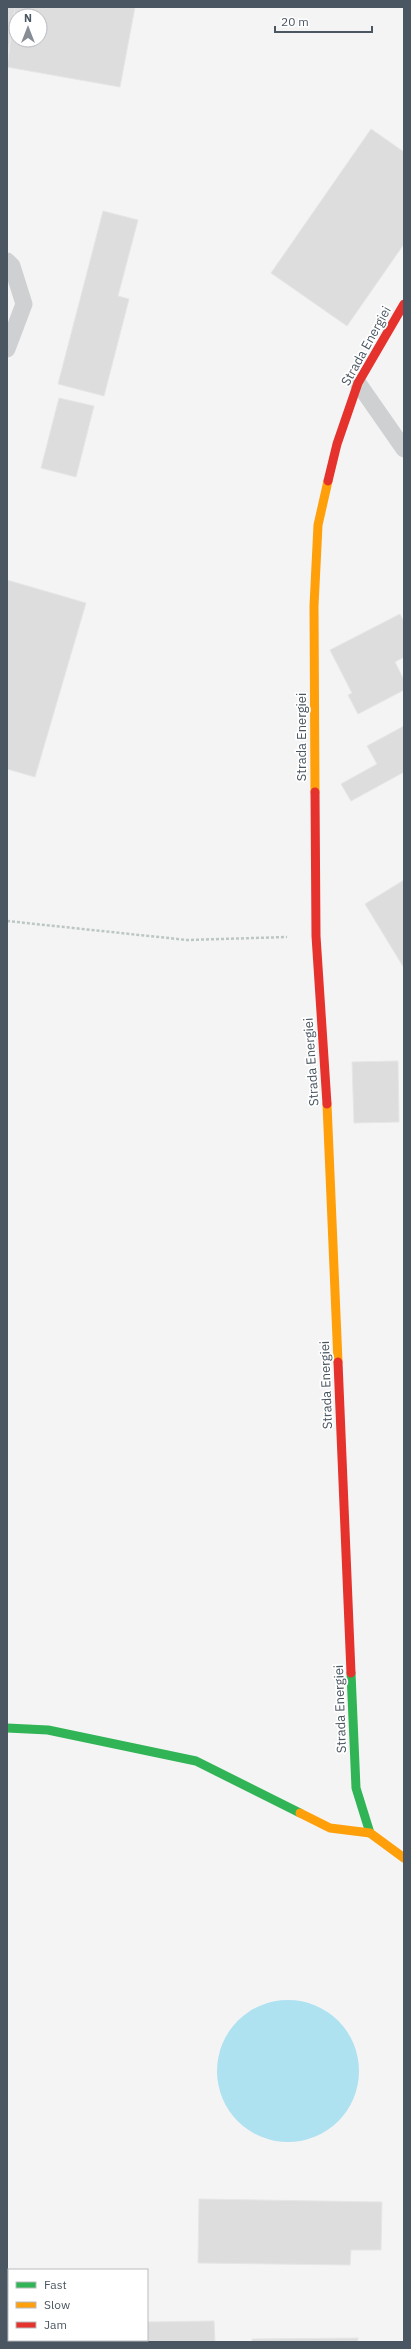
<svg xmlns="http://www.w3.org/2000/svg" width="411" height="2349" viewBox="0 0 411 2349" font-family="'IBM Plex Sans',sans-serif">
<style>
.water{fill:#aee2f0}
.building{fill:#ddddde;stroke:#e5e6e7;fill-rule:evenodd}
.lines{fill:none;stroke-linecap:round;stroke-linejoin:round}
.path{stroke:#bcc7c4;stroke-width:2.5;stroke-dasharray:3 2;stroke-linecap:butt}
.lane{stroke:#ced0d2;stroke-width:17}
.fast{stroke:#30b455;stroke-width:9}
.slow{stroke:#ff9f0a;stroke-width:9}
.jam{stroke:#e5322d;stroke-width:9}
.labels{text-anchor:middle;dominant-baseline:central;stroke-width:3.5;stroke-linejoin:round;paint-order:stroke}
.street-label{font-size:13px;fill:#4a5661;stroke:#fff}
</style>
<rect width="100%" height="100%" fill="#f4f4f4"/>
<!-- water -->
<circle class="water" cx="288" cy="2071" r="71"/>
<!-- building -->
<g class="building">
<path d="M7,7h8l-8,51z"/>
<path d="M15,7h120l-15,80 -113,-20zM16,16h24v24h-24z"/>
<path d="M371,129l33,23v92l-57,82 -76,-53z"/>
<path d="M103,211l35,9 -20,76 11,3 -25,97 -46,-12z"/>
<path d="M59,398l35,8 -18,71 -35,-9z"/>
<path d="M7,580l79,23 -51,174 -28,-8z"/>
<path d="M400,614l4,8v35l-9,5 9,18v10l-46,24 -10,-19 4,-2 -22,-43z"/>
<path d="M404,726v46l-53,29 -10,-17 36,-20 -10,-18z"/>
<path d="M404,880v88l-39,-64z"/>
<path d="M398,1061l1,61 -45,1 -2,-61z"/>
<path d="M199,2199l183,3 -1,48h-30l-1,15 -152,-2z"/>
<path d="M214,2321l1,21h-125v-2h57v-18z"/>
<path d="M7,2332h2v8h43v2h-45z"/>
<path d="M358,2338v4h-106v-3z"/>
</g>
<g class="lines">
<!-- path -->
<path class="path" d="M7,921l180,19 100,-3"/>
<!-- lane -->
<g class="lane">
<path d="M7,261l5,5 12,38 -17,45"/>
<path d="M358,383l46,66"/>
</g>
<!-- fast -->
<g class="fast">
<path d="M351,1673l5,115 14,45"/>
<path d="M7,1728l41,2 148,31 104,52"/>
</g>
<!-- slow -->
<g class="slow">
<path d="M315,792l-1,-186 4,-81 10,-44"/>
<path d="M327,1104l11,258"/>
<path d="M300,1813l30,15 40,5 34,25"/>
</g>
<!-- jam -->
<g class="jam">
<path d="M328,481l9,-37 21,-61 46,-79"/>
<path d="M315,792l1,144 11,168"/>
<path d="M338,1362l13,311"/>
</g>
</g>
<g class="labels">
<!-- street labels -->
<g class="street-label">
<text transform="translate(366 346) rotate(-61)">Strada Energiei</text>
<text transform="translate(301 737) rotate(-90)">Strada Energiei</text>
<text transform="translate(311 1062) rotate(-94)">Strada Energiei</text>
<text transform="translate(326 1385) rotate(-92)">Strada Energiei</text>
<text transform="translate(340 1709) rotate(-92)">Strada Energiei</text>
</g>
</g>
<!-- border -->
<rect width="411" height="2349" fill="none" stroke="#4a5661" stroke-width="16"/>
<!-- legend -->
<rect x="8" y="2269" width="140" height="72" fill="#ffffff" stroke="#b7bbc0"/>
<rect x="16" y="2282" width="20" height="6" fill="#30b455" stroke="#b7bbc0"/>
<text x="44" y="2289" font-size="12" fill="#4a5661">Fast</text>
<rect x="16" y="2302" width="20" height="6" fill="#ff9f0a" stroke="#b7bbc0"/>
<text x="44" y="2309" font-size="12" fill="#4a5661">Slow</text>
<rect x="16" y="2322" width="20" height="6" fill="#e5322d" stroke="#b7bbc0"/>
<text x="44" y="2329" font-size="12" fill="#4a5661">Jam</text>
<!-- north arrow -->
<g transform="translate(28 28)"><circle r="19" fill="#ffffff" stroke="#b7bbc0"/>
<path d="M0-3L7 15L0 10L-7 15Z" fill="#868d94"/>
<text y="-6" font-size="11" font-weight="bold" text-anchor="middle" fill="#4a5661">N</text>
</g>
<!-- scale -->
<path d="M275 26v6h97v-6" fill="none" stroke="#4a5661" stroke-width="2"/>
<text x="281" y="26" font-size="12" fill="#4a5661" stroke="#ffffff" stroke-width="3" paint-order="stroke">20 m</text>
</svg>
